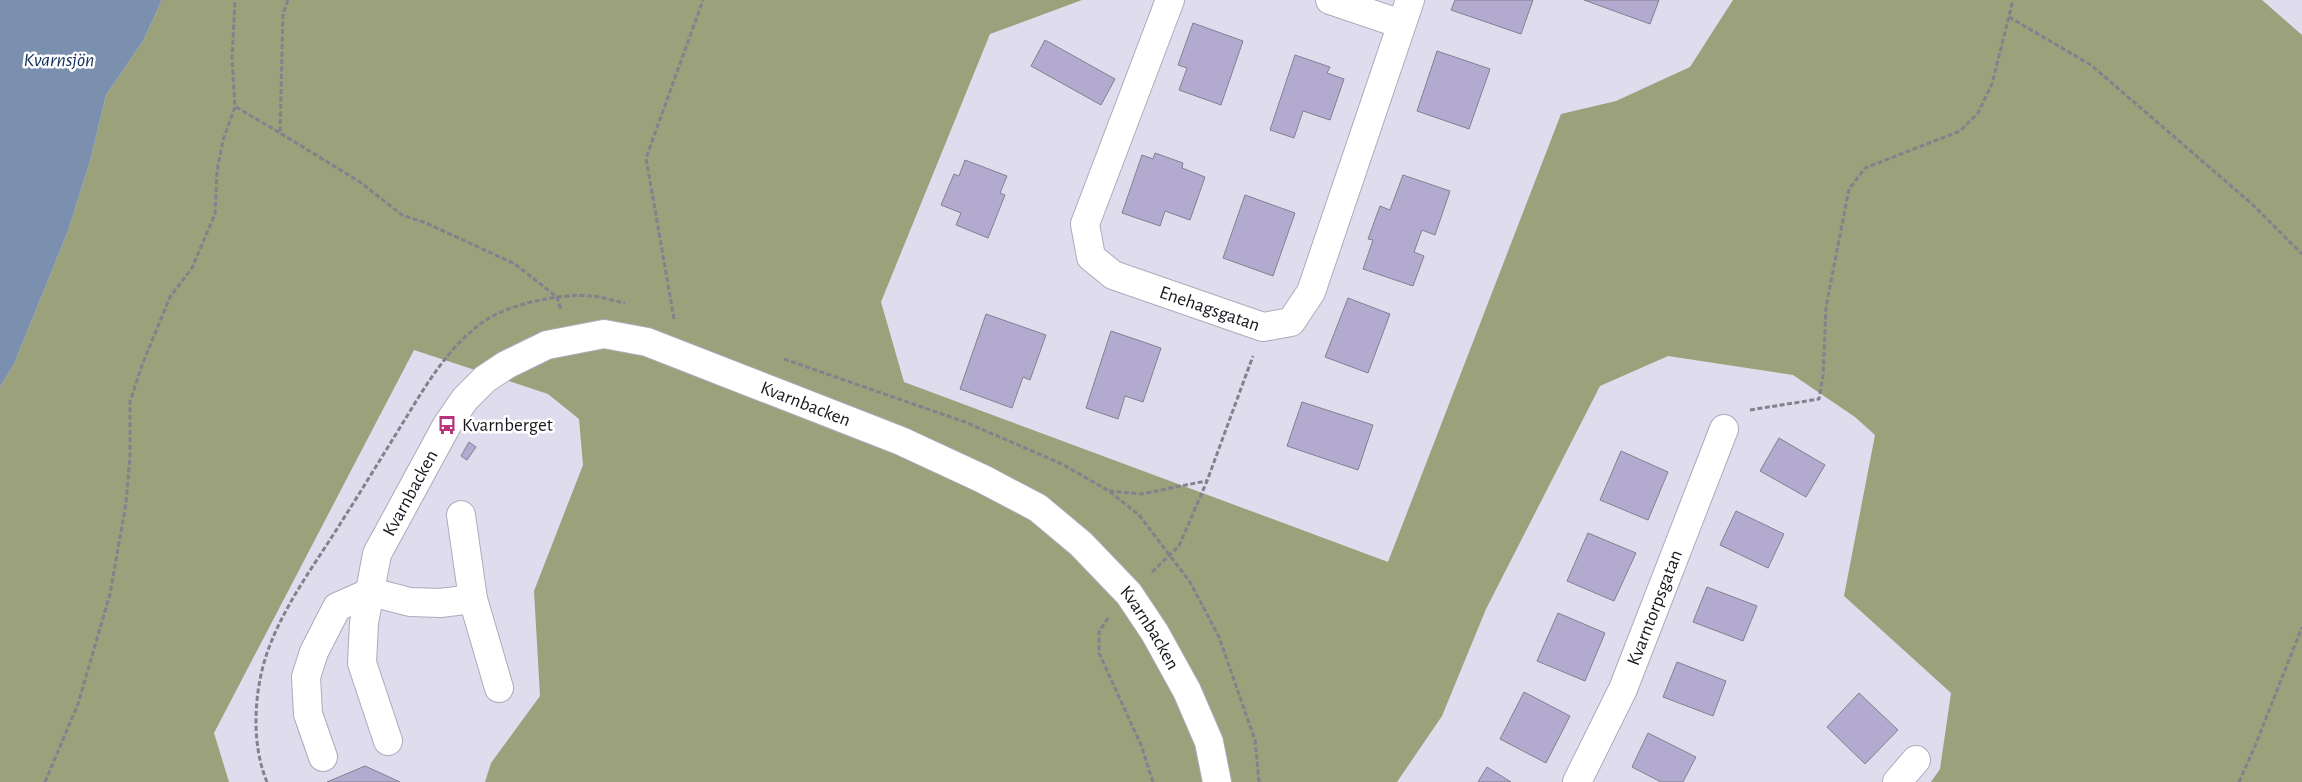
<svg xmlns="http://www.w3.org/2000/svg" width="2302" height="782" viewBox="0 0 2302 782" font-family="'Alegreya Sans',sans-serif">
<style>
.forest{fill:#9ba17b}
.water{fill:#7b90af}
.building{fill:#b2aacf;stroke:#838090}
.lines{fill:none;stroke-linecap:round;stroke-linejoin:round}
.minor-casing{stroke:#aeaabc;stroke-width:30}
.path{stroke:#83818d;stroke-width:3;stroke-dasharray:5 2.5;stroke-linecap:butt}
.minor{stroke:#fff;stroke-width:28}
.labels{text-anchor:middle;dominant-baseline:central;stroke-width:5;stroke-linejoin:round;paint-order:stroke}
.street-label{font-size:19px;fill:#18171d;stroke:#fff}
.poi-label{font-size:19px;fill:#18171d;stroke:#fff;text-anchor:start}
.water-label{font-size:20px;font-style:italic;fill:#133059;stroke:#fff}
</style>
<rect width="100%" height="100%" fill="#dfdcee"/>
<!-- forest -->
<path class="forest" d="M162,0h920l-92,34 -109,268 23,80 484,180 173,-448 55,-13 74,-34 43,-67h529l40,35v747h-371l9,-13 11,-76 -107,-97 31,-161 -20,-18 -62,-42 -125,-19 -68,30 -114,223 -44,107 -45,66h-912l6,-19 49,-67 -6,-105 49,-126 -4,-46 -31,-25 -134,-44 -200,383 15,49h-229v-395l14,-23 54,-133 22,-70 16,-66 37,-54z"/>
<!-- water -->
<path class="water" d="M0,0h162l-19,41 -37,54 -16,66 -22,70 -54,133 -14,23z"/>
<!-- building -->
<g class="building">
<path d="M1455,0h78l-12,34 -70,-24z"/>
<path d="M1584,0h75l-9,24z"/>
<path d="M1193,23l50,18 -22,64 -42,-15 8,-22 -9,-3z"/>
<path d="M1045,40l70,39 -14,26 -70,-39z"/>
<path d="M1437,51l53,18 -21,60 -52,-18z"/>
<path d="M1295,55l35,12 -3,6 17,6 -14,41 -27,-9 -9,27 -24,-8z"/>
<path d="M1155,153l28,10 -1,5 23,9 -15,43 -25,-9 -5,15 -38,-13 20,-58 11,4z"/>
<path d="M965,160l42,16 -7,17 5,2 -17,43 -32,-13 5,-12 -20,-8 13,-31 5,2z"/>
<path d="M1403,175l47,16 -15,44 -13,-5 -8,22 10,4 -11,30 -50,-17 10,-29 -5,-1 12,-33 10,4z"/>
<path d="M1245,195l50,18 -22,63 -50,-18z"/>
<path d="M1348,298l42,16 -22,59 -43,-16z"/>
<path d="M986,314l60,21 -16,45 -7,-3 -11,31 -52,-19z"/>
<path d="M1111,331l50,17 -18,54 -18,-6 -7,23 -32,-11z"/>
<path d="M1302,402l71,23 -15,45 -71,-24z"/>
<path d="M1779,438l46,27 -19,32 -46,-26z"/>
<path d="M469,442l7,5 -9,13 -6,-4z"/>
<path d="M1621,451l47,21 -20,48 -48,-20z"/>
<path d="M1736,511l48,23 -16,34 -48,-23z"/>
<path d="M1588,533l48,20 -22,48 -47,-20z"/>
<path d="M1707,587l50,19 -14,35 -50,-19z"/>
<path d="M1558,613l47,20 -20,48 -48,-20z"/>
<path d="M1677,662l49,19 -13,35 -50,-19z"/>
<path d="M1524,692l46,24 -24,47 -46,-24z"/>
<path d="M1859,693l39,37 -33,34 -38,-37z"/>
<path d="M1648,733l48,24 -13,25h-22l-29,-15z"/>
<path d="M365,766l35,16h-73z"/>
<path d="M1487,767l24,15h-33z"/>
</g>
<g class="lines">
<!-- minor casing -->
<g class="minor-casing">
<g id="minor">
<path id="s1" d="M1170,0l-85,224 6,33 22,18 150,52 28,-5 20,-30 99,-292"/>
<path d="M1330,0l71,24"/>
<path d="M473,599l26,89"/>
<path id="s2" d="M388,741l-26,-78 2,-40 13,-69 70,-129 18,-26 20,-20 21,-14 41,-20 57,-11 43,8 254,99 82,38 55,29 43,36 48,50 26,39 32,58 22,51 8,40"/>
<path d="M323,757l-15,-43 -2,-37 8,-25 23,-45 34,-15 39,10 30,1 33,-4 -12,-84"/>
<path id="s3" d="M1577,782l46,-93 101,-260"/>
<path d="M1897,782l19,-22"/>
</g>
</g>
<!-- path -->
<g class="path">
<path d="M288,0l-5,13 -3,120 80,49 42,33 24,8 89,41 42,33 4,13"/>
<path d="M2009,17l82,48 161,139 50,50"/>
<path d="M236,107l44,26"/>
<path d="M674,319l-28,-161 57,-158"/>
<path d="M784,359l181,63 97,42 47,27 30,24 51,67 29,55 36,103 4,42"/>
<path d="M1750,410l69,-11 4,-23 3,-69 23,-118 16,-21 95,-37 18,-18 14,-29 21,-84"/>
<path d="M1109,491l32,3 65,-13"/>
<path d="M1152,572l27,-26 28,-65 46,-125"/>
<path d="M1108,618l-9,14v21l42,92 12,37"/>
<path d="M45,782l33,-78 32,-110 16,-91 4,-47v-54l12,-37 28,-68 22,-29 23,-54 2,-43 6,-31 12,-33 -3,-48 3,-59"/>
<path d="M267,782c-17,-40 -13,-97 3,-137 17,-44 47,-84 72,-124 21,-33 41,-66 62,-100 22,-36 44,-74 79,-99 25,-18 78,-29 109,-26 11,1 22,5 33,7"/>
<path d="M2239,782l16,-36 47,-119"/>
</g>
<!-- minor -->
<use href="#minor" class="minor"/>
</g>
<!-- icons -->
<defs>
<g id="bus-bare" transform="scale(1.5)"><path d="M-5-6H5V4H4V6H2V4H-2V6H-4V4H-5ZM-3.5-4V0h7V-4ZM-3.5 1.2v1.5H-2V1.2ZM2 1.2v1.5H3.5V1.2Z" fill="#b7347b" stroke="#fff" stroke-width="2.5" paint-order="stroke"/></g>
</defs>
<g fill-rule="evenodd">
<use href="#bus-bare" x="447" y="425"/>
</g>
<g class="labels">
<!-- street labels -->
<g class="street-label">
<text stroke="none"><textPath href="#s1" startOffset="404">Enehagsgatan</textPath></text>
<text stroke="none"><textPath href="#s2" startOffset="742">Kvarnbacken</textPath></text>
<text stroke="none"><textPath href="#s2" startOffset="262">Kvarnbacken</textPath></text>
<text stroke="none"><textPath href="#s3" startOffset="191">Kvarntorpsgatan</textPath></text>
<text stroke="none"><textPath href="#s2" startOffset="1162">Kvarnbacken</textPath></text>
</g>
<!-- poi labels -->
<g class="poi-label">
<text x="462" y="425">Kvarnberget</text>
</g>
<!-- water labels -->
<g class="water-label">
<text x="59" y="60">Kvarnsjön</text>
</g>
</g>
</svg>
